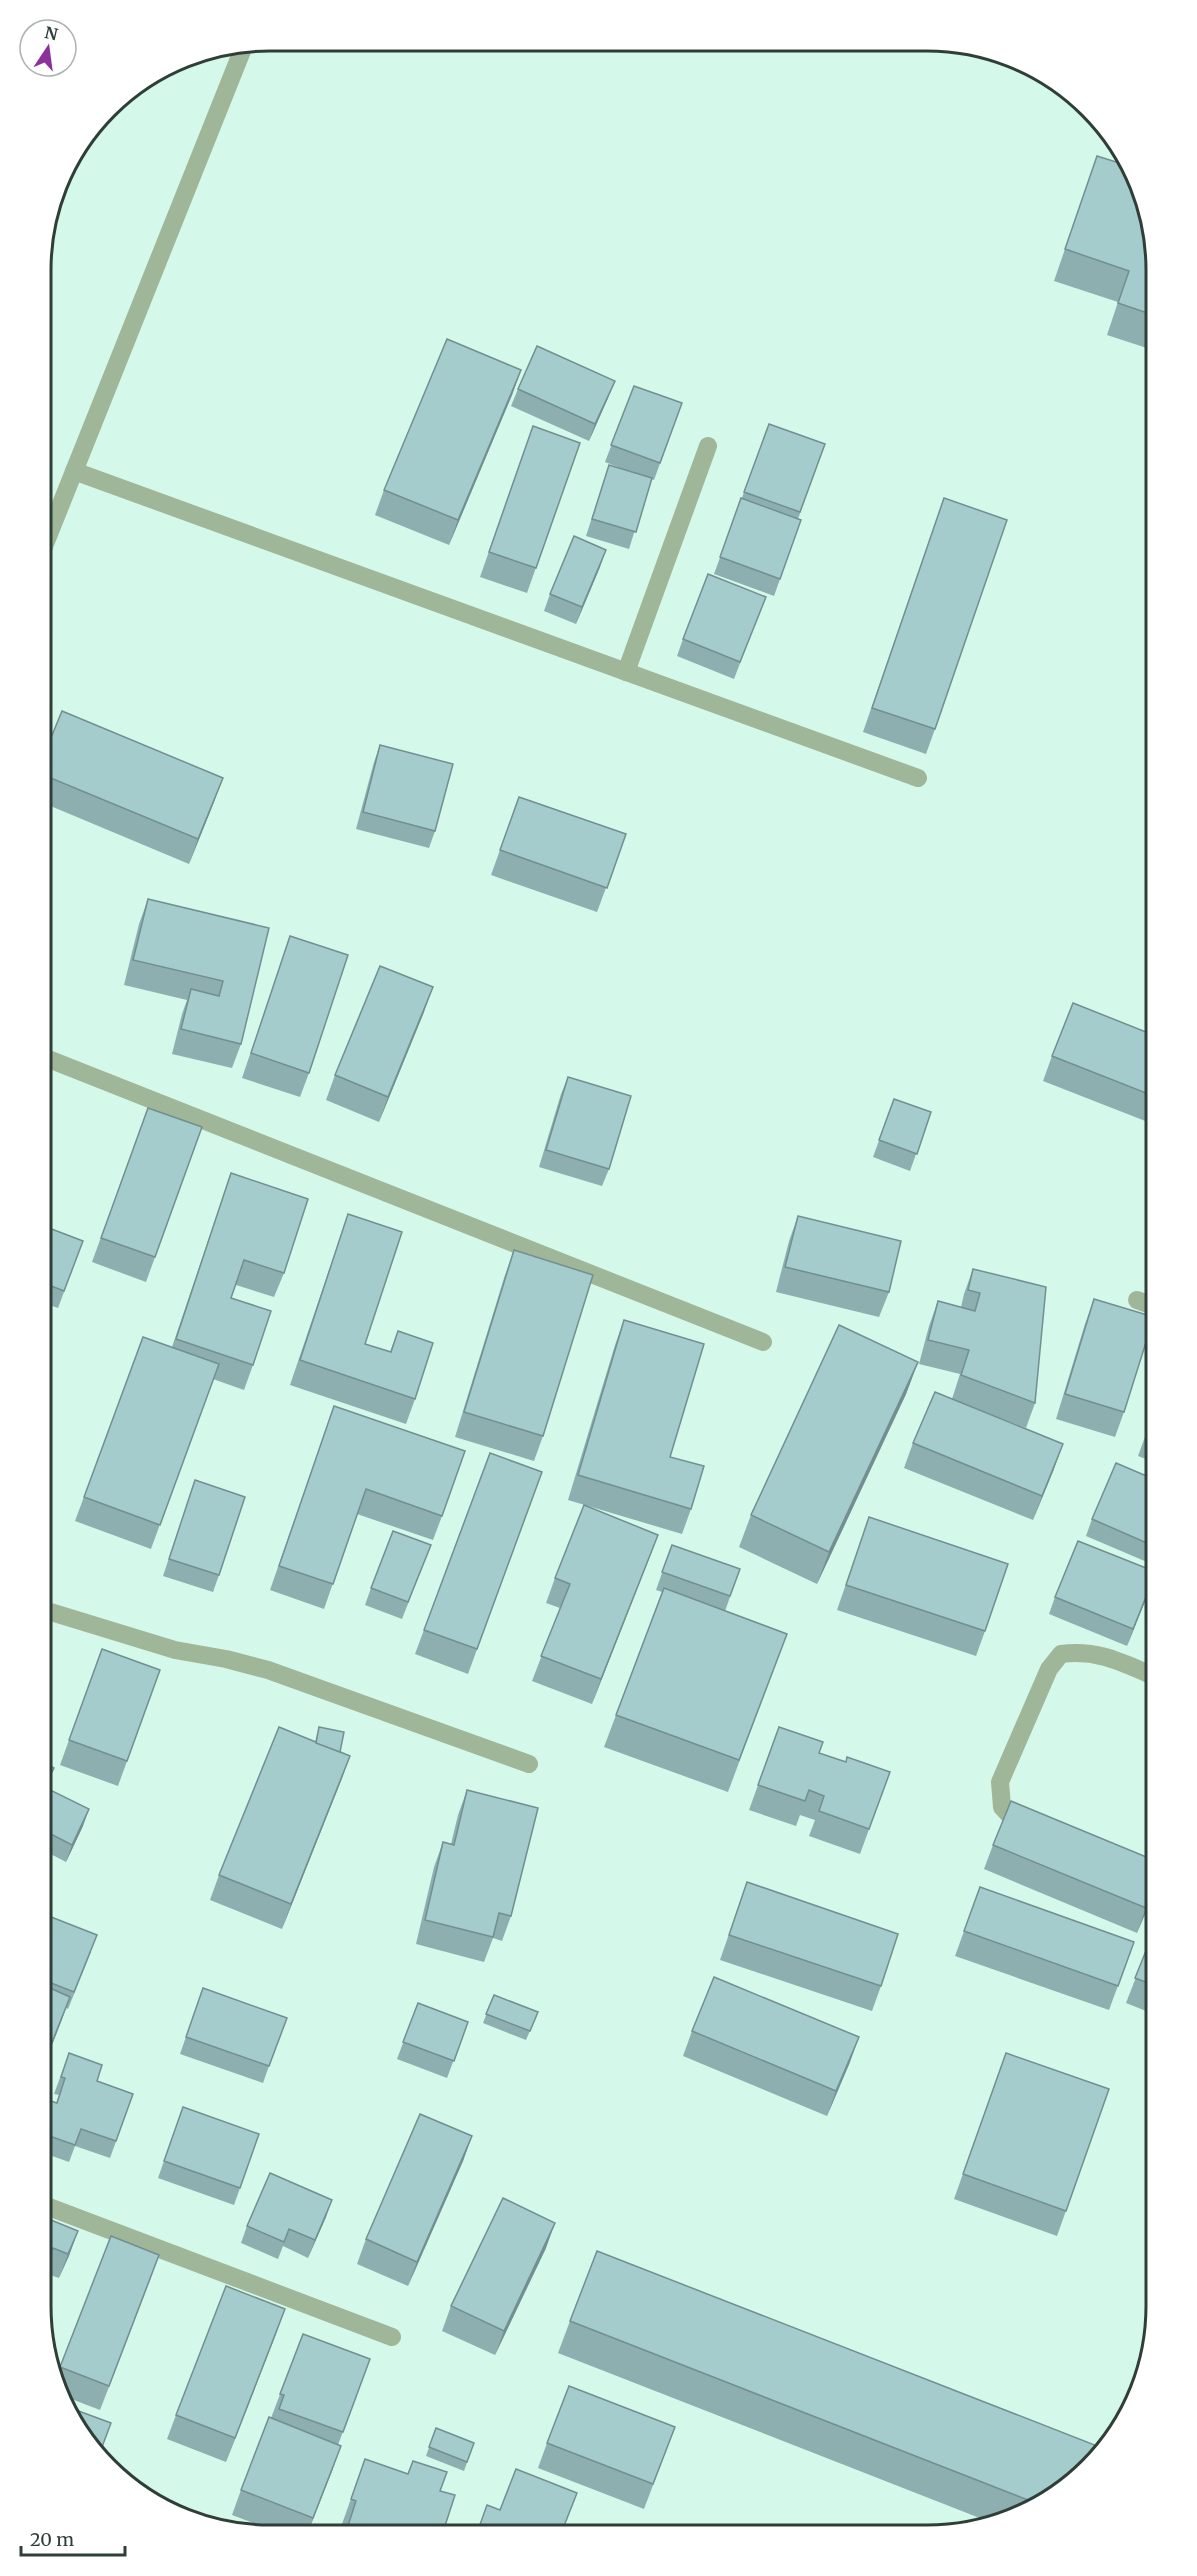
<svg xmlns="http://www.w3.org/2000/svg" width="1197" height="2576" viewBox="0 0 1197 2576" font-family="Merriweather,serif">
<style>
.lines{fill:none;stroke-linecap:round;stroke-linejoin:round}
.minor{stroke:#a0b698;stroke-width:18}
.wall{fill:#8dafb0}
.shaded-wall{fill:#738f90}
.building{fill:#a4cccd;stroke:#738f90;stroke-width:1.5}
.rim{fill:none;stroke:#303e38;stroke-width:3}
</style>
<rect width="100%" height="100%" fill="#d4f8e9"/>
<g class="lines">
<!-- minor -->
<g class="minor">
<path d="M74,471l844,307"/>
<path d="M41,554l203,-508"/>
<path d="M626,672l82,-226"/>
<path d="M41,1056l722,286"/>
<path d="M1137,1300l19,7"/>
<path d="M41,1609l134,41 51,9 42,11 261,94"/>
<path d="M1026,1826l-10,-4 -14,-15 -2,-25 49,-113 12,-15c37,-5 62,9 95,23"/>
<path d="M41,2204l351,133"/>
</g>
</g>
<!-- wall -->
<g class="wall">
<path d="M1097,156l59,114v81l-49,-16 11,-33 -64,-21z"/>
<path d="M521,370l-9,25 -63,150 -74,-30 9,-25z"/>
<path d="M634,386l48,17 -28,77 -3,-1 -22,70 -43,-13 23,-71 14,4 -18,-7z"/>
<path d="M518,389l90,9 -19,43 -78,-35z"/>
<path d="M769,424l56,20 -27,75 3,1 -27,76 -60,-22z"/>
<path d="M580,443l-53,150 -47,-16 44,-126z"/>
<path d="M944,498l-9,231 -9,25 -63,-22z"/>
<path d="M600,567l-24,57 -32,-13 6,-17z"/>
<path d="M759,614l-25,65 -57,-23 6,-17z"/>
<path d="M380,745l55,86 -6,17 -73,-19 18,-67z"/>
<path d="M41,762l173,40 -25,62 -148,-62z"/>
<path d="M519,797l107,37 -29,78 -106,-37z"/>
<path d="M148,899l121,29 -28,116 -9,24 -60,-14 10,-40 5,-14 -63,-15 15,-61z"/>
<path d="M290,936l19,137 -9,24 -58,-19z"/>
<path d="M424,1012l-45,110 -53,-22 9,-25z"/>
<path d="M1156,1036v80l-3,8 -110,-43 9,-25z"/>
<path d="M568,1077l41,92 -7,17 -63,-19 22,-73z"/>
<path d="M894,1099l37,13 -21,59 -37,-14z"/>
<path d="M148,1108l54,19 -56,155 -54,-20z"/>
<path d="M231,1173l53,100 -10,24 -38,-12 -5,13 22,67 -9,25 -31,-11 -62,170 -76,-28 68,-184 29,10z"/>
<path d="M348,1214l17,130 25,8 8,-21 17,68 -9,25 -116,-39z"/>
<path d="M798,1216l91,76 -10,25 -103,-25 13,-51z"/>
<path d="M41,1225l42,16 -25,67 -17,-6z"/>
<path d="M514,1250l29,186 -9,25 -79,-24 50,-162z"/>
<path d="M973,1269l62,134 -9,25 -45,-17 73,58 -21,51 -129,-52 9,-25 39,-44 8,-25 -41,-10 10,-38 9,-25 23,6 3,-13z"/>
<path d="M1094,1299l30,113 -9,25 -59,-18 29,-95z"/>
<path d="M624,1320l46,137 21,52 -9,25 -114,-34 47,-155z"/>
<path d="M918,1362l-12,32 -89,190 -78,-37 12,-32z"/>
<path d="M334,1406l108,110 -9,24 -76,-26 -33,95 -54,-19z"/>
<path d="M1156,1407v56l-18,-7z"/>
<path d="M490,1453l52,19 -74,202 -53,-20z"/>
<path d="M195,1480l24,95 -6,17 -50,-16z"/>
<path d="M1156,1480v80l-2,5 -68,-29 6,-17z"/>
<path d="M869,1517l116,114 -9,25 -139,-46z"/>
<path d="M658,1535l-66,169 -60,-23 28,-73 -14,-5 9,-25z"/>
<path d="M431,1545l-29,74 -37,-14 6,-17z"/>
<path d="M672,1545l68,24 -15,42 62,23 -59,158 -124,-45 58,-155 -6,-2z"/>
<path d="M1150,1589l-23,57 -78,-32 6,-17z"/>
<path d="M102,1649l58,21 -42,116 -58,-21z"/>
<path d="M319,1727l21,25 10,4 -68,173 -72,-29 9,-25 96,-133z"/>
<path d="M779,1727l40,26 26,9 45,10 -30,82 -51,-18 6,-16 -15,-5 -4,11 -47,-16z"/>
<path d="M54,1768l-8,20 37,38 -17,36 -25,-13v-78z"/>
<path d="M467,1790l44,126 -9,25 -9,-3 -9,24 -68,-18 18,-77 9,-25 8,2 7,-29z"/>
<path d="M993,1845l163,16v27l-19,45 -153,-64z"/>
<path d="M747,1882l134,104 -9,25 -152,-51z"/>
<path d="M980,1887l154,55 -25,68 -154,-54z"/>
<path d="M41,1913l50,39 -23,57 -2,-1 -25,65z"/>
<path d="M1156,1926v89l-30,-12z"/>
<path d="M203,1988l66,78 -6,17 -83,-29z"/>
<path d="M494,1995l44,17 -12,28 -43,-17z"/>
<path d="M418,2003l50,19 -21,56 -50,-19z"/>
<path d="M692,2031l158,31 -23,54 -144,-60z"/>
<path d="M69,2053l28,28 36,13 -23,64 -35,-12 -6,16 -28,-10v-43l15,-6 3,-8 -5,-1z"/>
<path d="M1006,2053l103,36 -52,147 -103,-37z"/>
<path d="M183,2107l57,81 -6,17 -76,-27z"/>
<path d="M472,2136l-9,25 -55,125 -51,-22 9,-25z"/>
<path d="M41,2216l37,15 -19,47 -15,-5z"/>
<path d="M326,2217l-18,41 -25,-12 -5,13 -37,-16 6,-17z"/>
<path d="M546,2248l-51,107 -53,-24 9,-25z"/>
<path d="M159,2255l-59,155 -39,-15 -6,-14 5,-14z"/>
<path d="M570,2321l484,176 -59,27 -437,-171z"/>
<path d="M276,2334l-50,128 -59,-23 9,-24z"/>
<path d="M303,2334l67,25 -32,86 -6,26 -24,61 -33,-1 -43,-16 9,-25 30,-72z"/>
<path d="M675,2427l-31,82 -106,-41 9,-25z"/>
<path d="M436,2428l38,15 -10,28 -38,-15z"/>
<path d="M365,2459l75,32 3,41h-98l2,-6 -5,-2z"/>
</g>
<!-- shaded-wall -->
<g class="shaded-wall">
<path d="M521,370l-9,25 -63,150 9,-25z"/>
<path d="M615,381l-7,17 -19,43 6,-17z"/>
<path d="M606,550l-6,17 -24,57 6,-17z"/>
<path d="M223,778l-9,24 -25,62 9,-25z"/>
<path d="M433,987l-9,25 -45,110 9,-25z"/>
<path d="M918,1362l-12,32 -89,190 12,-32z"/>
<path d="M1063,1444l-9,25 -21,51 9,-24z"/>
<path d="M658,1535l-9,24 -57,145 9,-25z"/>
<path d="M1156,1572l-6,17 -23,57 6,-17z"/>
<path d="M350,1756l-9,25 -59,148 9,-25z"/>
<path d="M54,1768l-7,17 -6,13 3,-11z"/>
<path d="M89,1809l-6,17 -17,36 6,-17z"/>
<path d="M1156,1885v3l-19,45 9,-25z"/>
<path d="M70,1997l-9,25 -20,51v-3z"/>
<path d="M859,2037l-9,25 -23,54 9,-25z"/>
<path d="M472,2136l-9,25 -55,125 9,-24z"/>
<path d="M332,2200l-6,17 -18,41 7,-18z"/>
<path d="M555,2223l-9,25 -51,107 9,-24z"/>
<path d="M78,2231l-9,25 -10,22 9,-24z"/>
<path d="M159,2255l-9,25 -50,130 9,-24z"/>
<path d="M285,2309l-9,25 -50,128 9,-24z"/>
<path d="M341,2446l-9,25 -24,61 5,-14z"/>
</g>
<!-- building -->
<g class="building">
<path d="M1097,156l32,10 20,44 7,60v46l-38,-13 11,-32 -64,-22z"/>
<path d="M447,339l74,31 -63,150 -74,-30z"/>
<path d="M537,346l78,35 -20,43 -77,-35z"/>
<path d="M634,386l48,17 -22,60 -49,-18z"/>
<path d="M769,424l56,20 -25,68 -56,-20z"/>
<path d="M533,426l47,17 -44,125 -47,-16z"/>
<path d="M609,465l43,13 -16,54 -44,-13z"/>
<path d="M741,498l60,22 -21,59 -60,-22z"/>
<path d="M944,498l63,22 -72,209 -63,-21z"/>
<path d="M574,536l32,14 -24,57 -32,-13z"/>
<path d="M708,574l58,23 -26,65 -57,-23z"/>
<path d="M62,711l161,67 -25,61 -157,-65v-12z"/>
<path d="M380,745l73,19 -18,67 -72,-19z"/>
<path d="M519,797l107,37 -19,54 -107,-38z"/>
<path d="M148,899l121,29 -28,116 -60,-15 10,-40 28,7 4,-15 -90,-21z"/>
<path d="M290,936l58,19 -39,118 -58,-20z"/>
<path d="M380,966l53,21 -45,110 -53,-22z"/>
<path d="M1073,1003l83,33v61l-104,-41z"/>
<path d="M568,1077l63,19 -22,73 -63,-19z"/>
<path d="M894,1099l37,13 -14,42 -38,-14z"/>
<path d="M148,1108l54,19 -47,130 -54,-19z"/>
<path d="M231,1173l77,26 -24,74 -40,-13 -13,38 40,13 -18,54 -77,-26z"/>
<path d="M348,1214l54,18 -37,112 26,8 7,-21 35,12 -18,56 -115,-39z"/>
<path d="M798,1216l103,25 -12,51 -104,-25z"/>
<path d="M41,1225l42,16 -19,50 -23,-9z"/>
<path d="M514,1250l79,25 -50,161 -79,-24z"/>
<path d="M973,1269l73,18 -11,116 -74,-28 8,-25 -41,-10 10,-39 37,10 5,-18 -12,-3z"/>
<path d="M1094,1299l60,18 -30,95 -59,-18z"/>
<path d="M624,1320l80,24 -34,113 34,9 -13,43 -113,-34z"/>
<path d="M839,1325l79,37 -89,190 -78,-37z"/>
<path d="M143,1337l76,27 -59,161 -76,-28z"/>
<path d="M935,1392l128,52 -21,52 -129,-53z"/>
<path d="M334,1406l131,45 -23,65 -76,-27 -33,95 -54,-18z"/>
<path d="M1156,1407v28l-9,-4z"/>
<path d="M490,1453l52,19 -65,177 -53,-19z"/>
<path d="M1116,1463l40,17v67l-64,-28z"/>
<path d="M195,1480l50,17 -26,78 -50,-16z"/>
<path d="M584,1505l74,30 -57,144 -60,-23 29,-72 -15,-6z"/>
<path d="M869,1517l139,47 -23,67 -139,-46z"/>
<path d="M393,1531l38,14 -23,57 -37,-14z"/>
<path d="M1078,1541l78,31 -23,57 -78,-32z"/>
<path d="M672,1545l68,24 -10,27 -68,-24z"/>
<path d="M664,1588l123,46 -48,126 -123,-45z"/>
<path d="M102,1649l58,21 -33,91 -58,-21z"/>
<path d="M279,1727l71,29 -59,148 -72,-29z"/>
<path d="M319,1727l25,5 -4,20 -24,-9z"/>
<path d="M779,1727l44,15 -4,11 27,9 1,-5 43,15 -21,57 -50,-18 5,-15 -15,-6 -4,11 -47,-16z"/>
<path d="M45,1763l9,5 -10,19 45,22 -17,36 -31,-16v-58z"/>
<path d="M467,1790l71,18 -27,108 -12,-3 -6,24 -68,-17 18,-78 11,3z"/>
<path d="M1011,1801l145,60v24l-10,23 -153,-63z"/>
<path d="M747,1882l151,52 -17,52 -152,-51z"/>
<path d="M980,1887l154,55 -16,44 -154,-55z"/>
<path d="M41,1913l56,22 -23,57 -33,-13z"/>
<path d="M1156,1926v60l-21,-8z"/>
<path d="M714,1977l145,60 -23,54 -144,-60z"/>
<path d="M41,1984l29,13 -29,73z"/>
<path d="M203,1988l84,30 -18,48 -83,-29z"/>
<path d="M494,1995l44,17 -8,19 -44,-17z"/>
<path d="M418,2003l50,19 -14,39 -51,-19z"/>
<path d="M69,2053l33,12 -5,16 36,13 -17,47 -35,-12 -6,16 -34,-12 3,-11 -3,-1v-12l3,-10 13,4 8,-25 -4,-1z"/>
<path d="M1006,2053l103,36 -43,122 -103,-37z"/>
<path d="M183,2107l76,27 -19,54 -76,-27z"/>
<path d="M420,2114l52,22 -55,126 -51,-23z"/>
<path d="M270,2173l62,27 -17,40 -26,-11 -5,13 -37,-16z"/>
<path d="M503,2198l52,25 -51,108 -53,-25z"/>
<path d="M41,2216l37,15 -10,23 -15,-6 -13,31z"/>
<path d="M111,2236l48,19 -50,131 -49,-19z"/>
<path d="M597,2251l508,198 -5,8 -46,40 -16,7 -468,-183z"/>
<path d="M226,2286l59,23 -50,129 -59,-23z"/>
<path d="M303,2334l67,25 -27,73 -64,-23 5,-14 -4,-1z"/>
<path d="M569,2386l106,41 -22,57 -106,-41z"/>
<path d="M65,2406l46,17 -12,32 -28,-34z"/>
<path d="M269,2417l72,29 -28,72 -72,-28z"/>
<path d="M436,2428l38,15 -7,19 -38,-15z"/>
<path d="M365,2459l43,15 5,-13 34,11 -7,19 15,4 -12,37h-97l10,-31 -5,-2z"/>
<path d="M516,2469l61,24 -13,33 12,4 -1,3h-98l10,-28 13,5z"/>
</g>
<!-- crop -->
<path d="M0 0H1197V2576H0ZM270 51H927A219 219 0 0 1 1146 270V2306A219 219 0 0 1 927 2525H270A219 219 0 0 1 51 2306V270A219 219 0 0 1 270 51Z" fill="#fff" fill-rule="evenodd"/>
<path class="rim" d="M270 51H927A219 219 0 0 1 1146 270V2306A219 219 0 0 1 927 2525H270A219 219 0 0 1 51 2306V270A219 219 0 0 1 270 51Z"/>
<!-- north arrow -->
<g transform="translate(48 48) rotate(13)"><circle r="28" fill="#ffffff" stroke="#acb2af" stroke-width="1.5"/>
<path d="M0-4.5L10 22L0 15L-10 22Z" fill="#8c319c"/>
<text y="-9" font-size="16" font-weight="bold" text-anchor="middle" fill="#303e38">N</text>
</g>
<!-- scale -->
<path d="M21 2546v9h104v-9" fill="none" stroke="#303e38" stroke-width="3"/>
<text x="30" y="2546" font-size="18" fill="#303e38" stroke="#ffffff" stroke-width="4.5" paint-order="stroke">20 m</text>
</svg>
